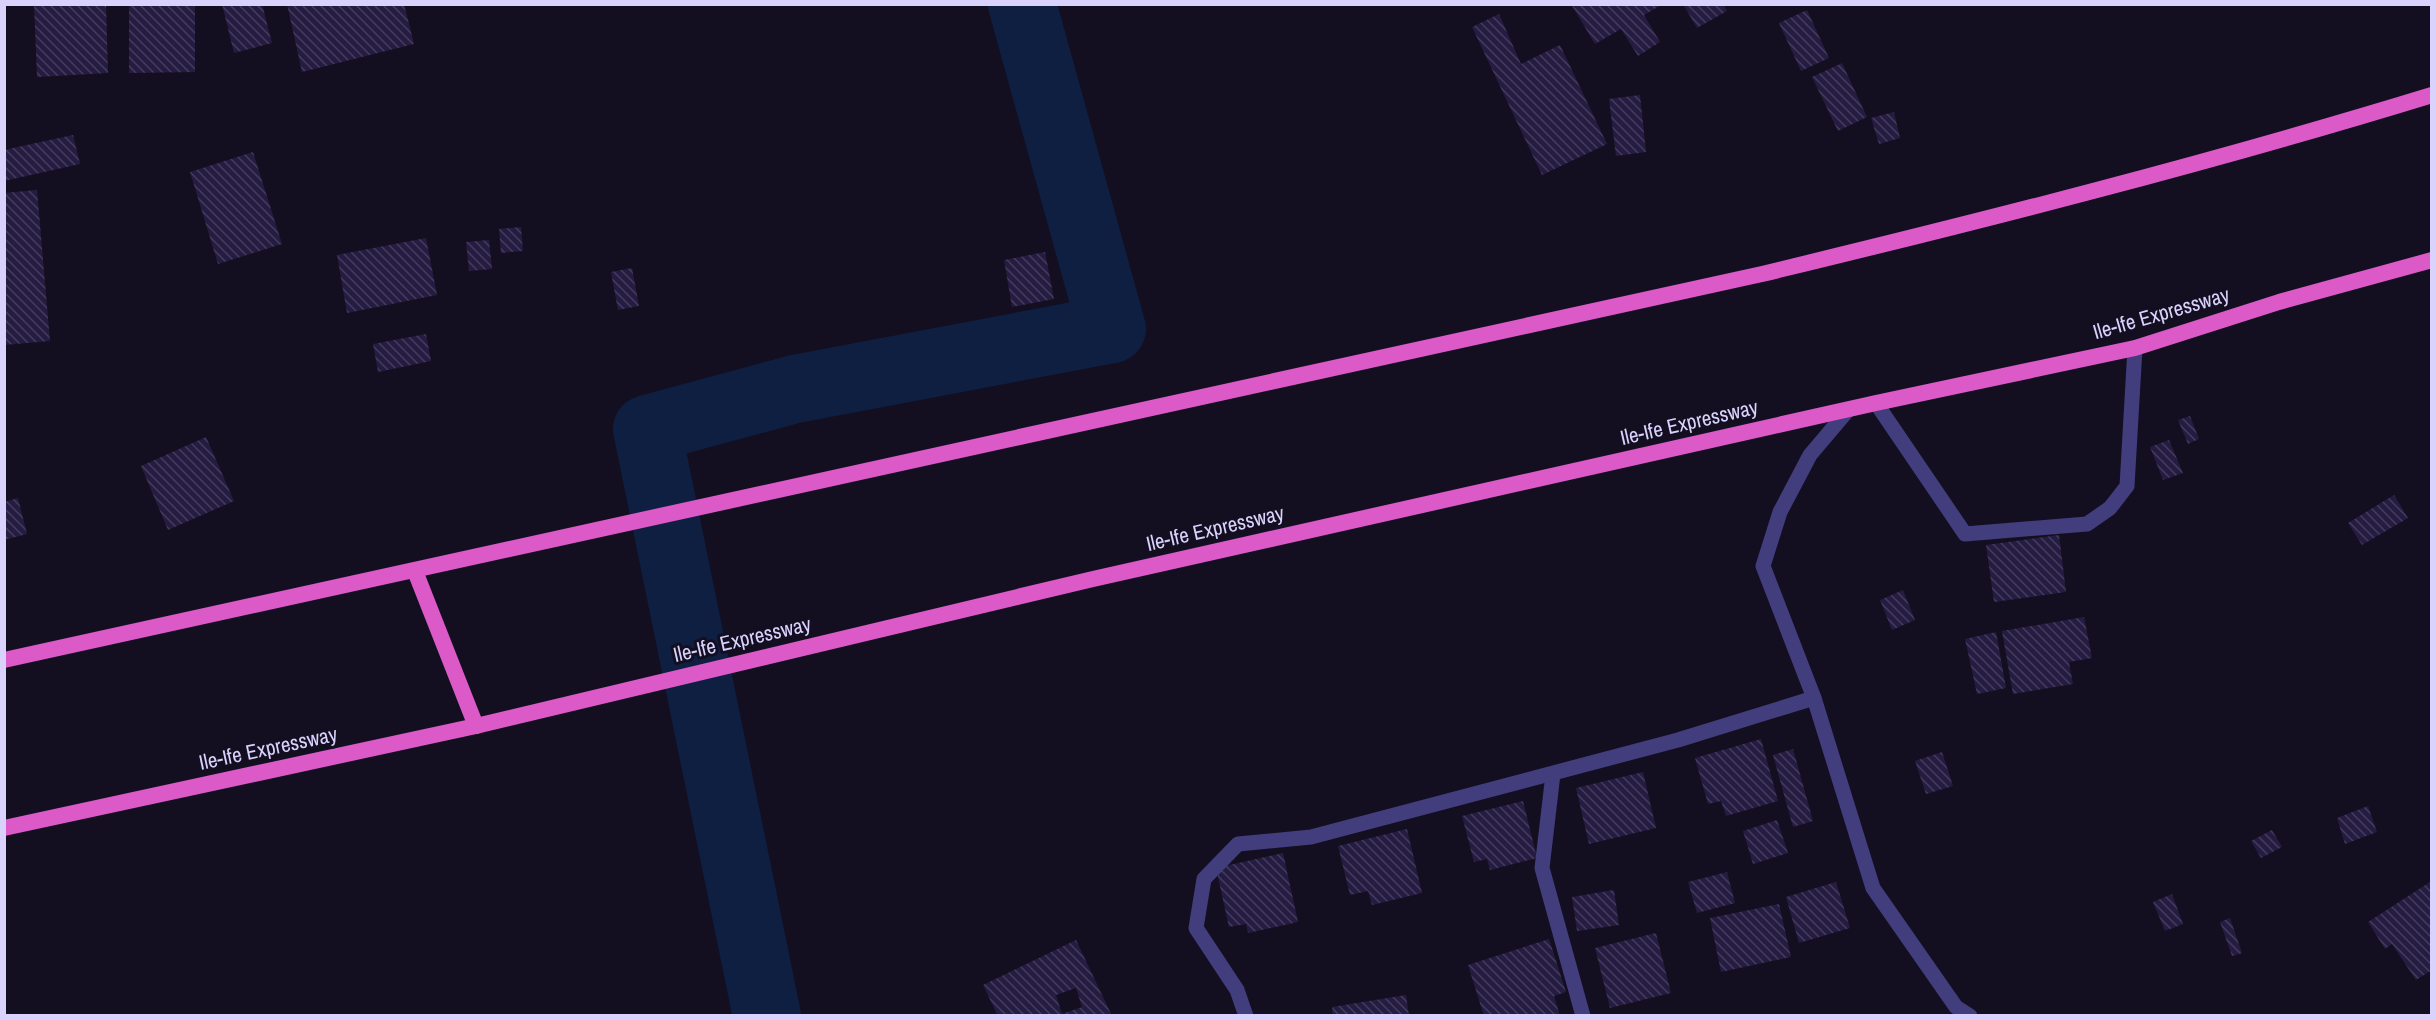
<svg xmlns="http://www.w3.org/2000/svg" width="2436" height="1020" viewBox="0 0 2436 1020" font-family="'Archivo Narrow',sans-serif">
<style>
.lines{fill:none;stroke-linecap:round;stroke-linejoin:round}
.river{stroke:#0f1f41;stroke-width:68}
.building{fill:url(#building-back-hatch);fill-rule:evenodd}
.minor{stroke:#423d7d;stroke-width:15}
.trunk{stroke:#dc5ac8;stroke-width:16}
.labels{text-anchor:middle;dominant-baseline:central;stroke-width:6;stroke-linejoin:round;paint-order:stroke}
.street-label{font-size:21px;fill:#d9d2fc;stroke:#130f21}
</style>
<defs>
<pattern id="building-back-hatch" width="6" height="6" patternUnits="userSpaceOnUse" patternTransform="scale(1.5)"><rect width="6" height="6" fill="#251c41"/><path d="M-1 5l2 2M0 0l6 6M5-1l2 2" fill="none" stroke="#443c5d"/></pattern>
</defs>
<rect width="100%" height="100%" fill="#130f21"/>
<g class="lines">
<!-- river -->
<path class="river" d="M767,1016l-120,-587 148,-40 317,-60 -90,-325"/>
</g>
<!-- building -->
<g class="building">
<path d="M34,4h72l2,69 -71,4z"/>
<path d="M129,4h66v68l-66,1z"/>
<path d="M222,4h40l10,39 -38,10z"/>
<path d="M287,4h117l10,40 -112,28z"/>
<path d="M1571,4h92l-19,11 16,27 -22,14 -17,-27 -26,15z"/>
<path d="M1683,4h40l4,7 -30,17z"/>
<path d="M1807,10l22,48 -28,13 -22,-48z"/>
<path d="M1499,14l22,50 39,-19 47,99 -65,31 -70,-148z"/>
<path d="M1842,63l25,54 -29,14 -26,-54z"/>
<path d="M1640,95l6,57 -30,4 -7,-57z"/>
<path d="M1894,112l6,26 -21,6 -8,-26z"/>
<path d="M73,135l7,29 -76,17v-31z"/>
<path d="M253,152l29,92 -64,20 -28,-92z"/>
<path d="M37,190l13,151 -46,4v-152z"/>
<path d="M521,227l2,24 -22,2 -2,-24z"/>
<path d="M426,238l11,57 -90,18 -10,-58z"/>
<path d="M489,240l3,29 -23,2 -3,-29z"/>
<path d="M1045,252l9,47 -42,8 -8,-47z"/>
<path d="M632,268l7,38 -21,4 -7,-38z"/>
<path d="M426,334l5,27 -53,11 -5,-28z"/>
<path d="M2190,416l9,23 -11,5 -10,-24z"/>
<path d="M206,437l28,64 -66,29 -27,-64z"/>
<path d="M2169,440l14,33 -20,7 -13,-33z"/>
<path d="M2394,495l14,23 -46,27 -14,-22z"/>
<path d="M18,498l9,36 -23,6v-38z"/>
<path d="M2059,535l7,57 -72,10 -8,-57z"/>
<path d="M1903,590l12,30 -23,10 -12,-30z"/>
<path d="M2084,617l8,41 -23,4 4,22 -60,10 -11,-63z"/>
<path d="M1996,632l10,56 -29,6 -12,-55z"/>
<path d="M1761,739l17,62 -52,15 -5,-15 -13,3 -13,-46z"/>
<path d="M1793,749l20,72 -20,6 -20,-72z"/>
<path d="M1942,752l11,34 -27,8 -11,-33z"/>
<path d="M1643,772l13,56 -67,16 -13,-56z"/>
<path d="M1523,801l14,57 -47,12 -3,-11 -13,3 -12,-46z"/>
<path d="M2368,806l9,26 -32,12 -8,-26z"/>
<path d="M1777,820l11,33 -35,11 -10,-33z"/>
<path d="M1407,829l15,64 -50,12 -4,-14 -18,4 -12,-49z"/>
<path d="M2272,830l10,17 -21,11 -10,-17z"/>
<path d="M1283,853l15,69 -50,11 -2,-9 -17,3 -13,-59z"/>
<path d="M1727,872l8,31 -38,10 -9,-31z"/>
<path d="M1836,882l14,46 -51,15 -13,-46z"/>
<path d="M2430,882l2,88 -16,10 -24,-36 -7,5 -17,-27z"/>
<path d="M1614,890l5,35 -42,6 -5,-34z"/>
<path d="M2172,894l11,30 -18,7 -12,-29z"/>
<path d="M1779,904l12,53 -70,15 -11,-54z"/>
<path d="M2230,918l12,35 -10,3 -12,-34z"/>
<path d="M1656,933l15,60 -61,15 -15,-60z"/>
<path d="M1549,939l17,53 -12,4 6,20h-76l-16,-51z"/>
<path d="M1076,940l36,76h-114l-15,-31zM1076,988l6,19 -20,7 -6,-19z"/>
<path d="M1406,995l3,21h-76l-1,-9z"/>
</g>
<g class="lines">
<!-- minor -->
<g class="minor">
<path d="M1876,403l89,131 122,-10 23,-16 17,-22 8,-138"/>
<path d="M1849,409l-39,46 -30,57 -17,54 51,132 59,190 83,119 14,9"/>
<path d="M1553,774l-11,94 41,148"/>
<path d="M1246,1016l-9,-26 -41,-62 8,-49 34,-35 73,-7 367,-97 136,-42"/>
</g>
<!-- trunk -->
<g class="trunk">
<path d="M415,571l61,155"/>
<path d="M4,660l1758,-386c224,-54 448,-111 670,-179"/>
<path d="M4,828l472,-102 617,-147 783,-176 259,-55 144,-46 153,-42"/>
</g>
</g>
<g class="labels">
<!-- street labels -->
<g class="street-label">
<text transform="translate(2161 313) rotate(-16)">Ile-Ife Expressway</text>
<text transform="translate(1689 422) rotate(-13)">Ile-Ife Expressway</text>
<text transform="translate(1215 528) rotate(-13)">Ile-Ife Expressway</text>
<text transform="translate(742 639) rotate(-13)">Ile-Ife Expressway</text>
<text transform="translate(268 748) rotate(-12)">Ile-Ife Expressway</text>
</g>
</g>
<!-- border -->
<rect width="2436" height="1020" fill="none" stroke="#d9d2fc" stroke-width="12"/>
</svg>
